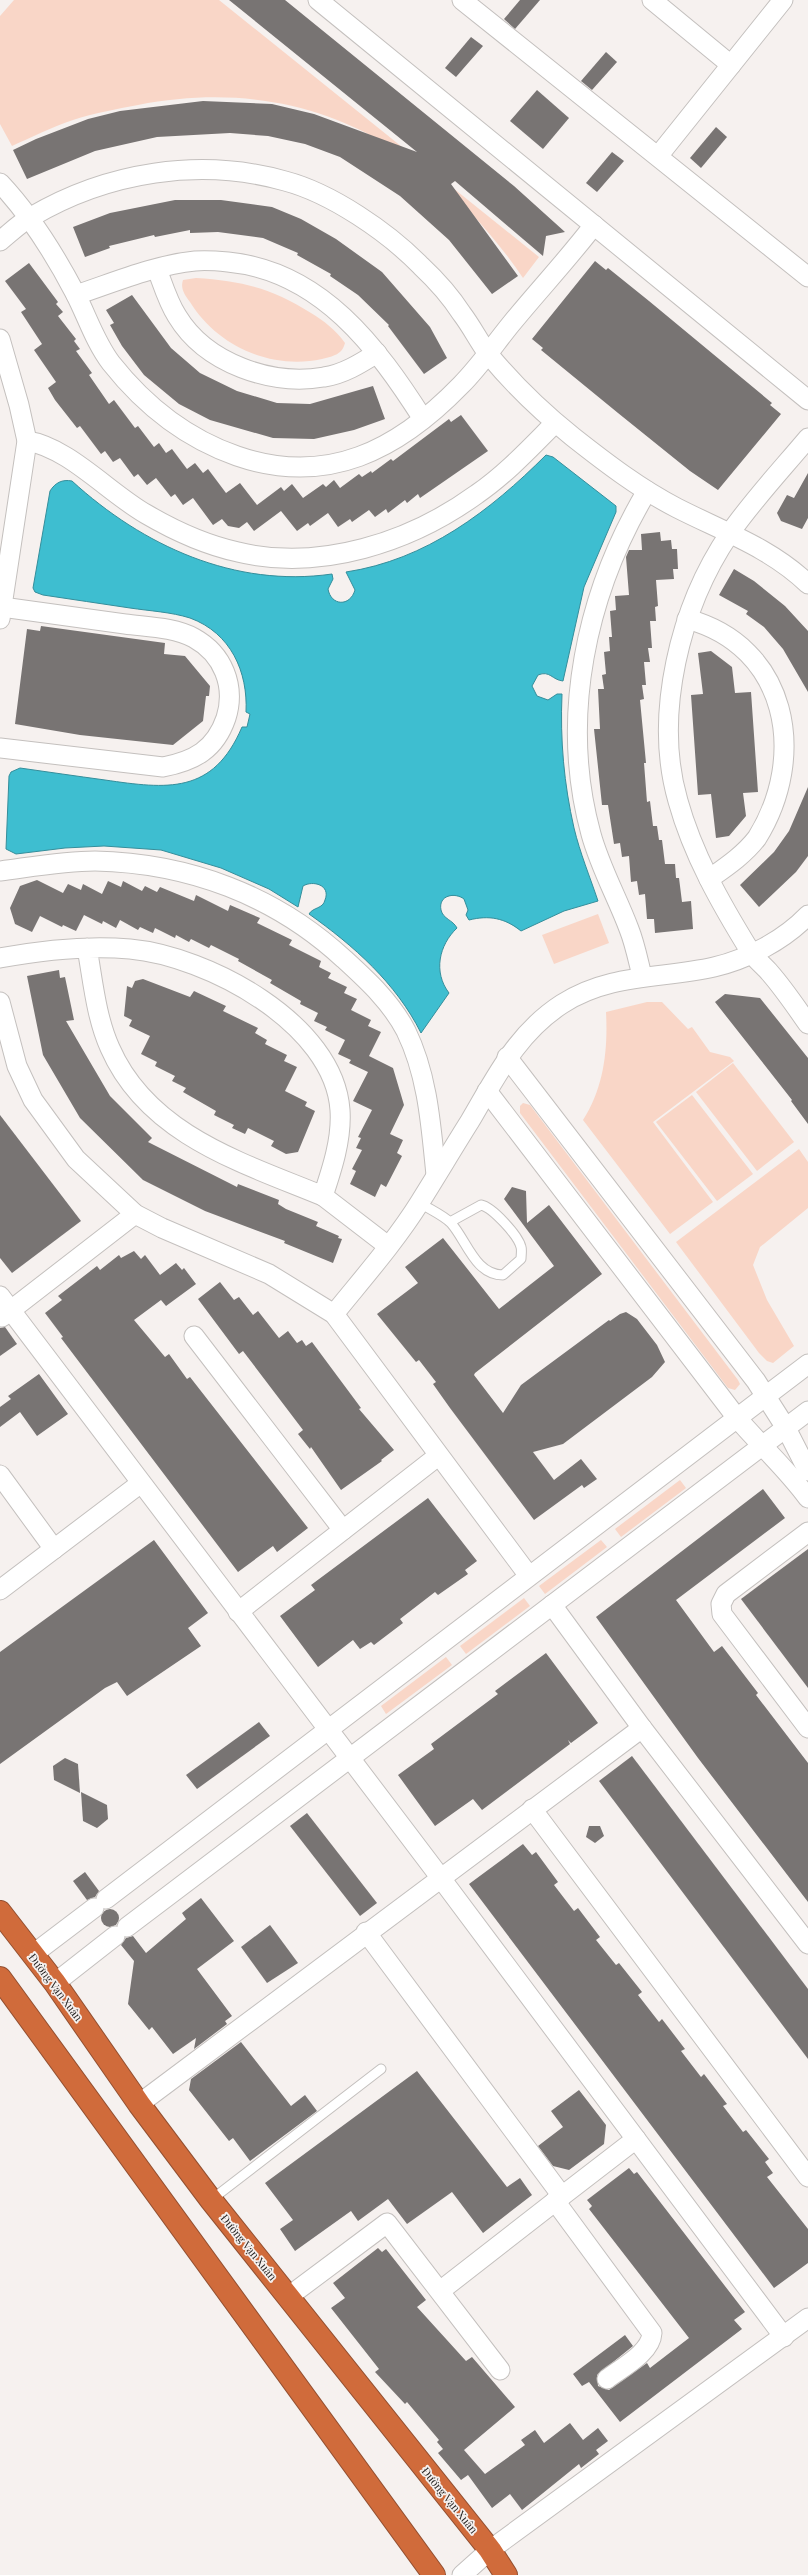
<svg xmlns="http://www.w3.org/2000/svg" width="808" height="2575" viewBox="0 0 808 2575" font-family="'Playfair Display',serif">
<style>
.green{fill:#f9d6c7}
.water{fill:#3ebed0;stroke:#358e9b}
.building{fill:#787473}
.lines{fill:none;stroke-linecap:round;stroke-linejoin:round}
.lane-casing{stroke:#c4c0be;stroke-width:11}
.street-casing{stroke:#c4c0be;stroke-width:21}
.highway-casing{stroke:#935031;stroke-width:24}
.lane{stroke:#fff;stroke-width:9}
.street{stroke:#fff;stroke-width:19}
.highway{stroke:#d06b3b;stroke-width:22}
.labels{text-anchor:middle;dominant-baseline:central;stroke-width:3.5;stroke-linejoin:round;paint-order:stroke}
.street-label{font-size:11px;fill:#211f1e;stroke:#f6f1ef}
</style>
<rect width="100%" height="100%" fill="#f6f1ef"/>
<!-- green -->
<g class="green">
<path d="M14,0h205l320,257 -16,21c-92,-135 -220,-205 -385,-173 -21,4 -44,8 -65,15 -21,7 -41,17 -61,26l-12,-22v-108z"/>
<path d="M196,278c46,3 76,10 115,35 13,8 25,17 34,30 -3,12 -12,13 -23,16 -51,11 -105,-13 -132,-57 -5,-7 -10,-13 -7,-22z"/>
<path d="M598,914l11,29 -55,21 -12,-29z"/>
<path d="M647,1002h15l26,27 4,-2 18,25 20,5 4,4 -81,61 60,80 -43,32 -87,-114c21,-33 25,-70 23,-108z"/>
<path d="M733,1063l61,79 -37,29 -61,-79z"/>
<path d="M692,1095l61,79 -36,27 -61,-79z"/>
<path d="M523,1103l7,2 208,275 2,4 -5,6 -7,-2 -208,-275v-7z"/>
<path d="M799,1149l9,13v46l-48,39 -7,18 14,35 27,46 -21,17 -6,-2 -8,-8 -83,-111z"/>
<path d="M680,1480l6,8 -65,49 -6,-8z"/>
<path d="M601,1540l6,7 -62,47 -6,-8z"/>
<path d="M524,1598l6,8 -64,48 -6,-8z"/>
<path d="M446,1657l6,8 -66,49 -5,-8z"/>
</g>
<!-- water -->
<path class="water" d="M546,455l7,2 63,49v6l-32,75 -21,94c-11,-1 -13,-11 -25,-6l-6,11 5,10 11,4 9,-6h5c-2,46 2,90 12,134 6,25 16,49 24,73l-34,10 -43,20c-16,-13 -32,-16 -52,-11l-3,-5 2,-5 -4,-11c-9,-7 -26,-4 -23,11 2,9 12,10 16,18 -18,17 -24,44 -8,65l-28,40c-25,-50 -67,-87 -112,-119 4,-7 14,-5 16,-14 6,-15 -12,-20 -22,-14l-5,21 -29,-18 -48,-21 -60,-18 -57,-4 -39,2 -49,6 -10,-5 3,-73 2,-4 9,-4c28,4 56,8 85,12 62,9 108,15 137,-53h5l3,-13 -4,-2c2,-40 -15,-79 -56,-94 -19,-6 -40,-7 -60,-10 -29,-4 -58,-9 -87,-13l-8,-3 -2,-4 17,-97c5,-8 12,-12 22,-10 71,65 163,107 260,93l1,5 -5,10c3,17 22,18 27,1l-9,-18c80,-12 144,-61 200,-117z"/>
<!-- building -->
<g class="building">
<path d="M229,0h56l229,186 51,46 -19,4 -3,20 -88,-75 -4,3 67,92 -26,18 -43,-54 -49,-44 -60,-39 -35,-13 -37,-8 -38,-3 -73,4 -62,14 -68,28 -14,-29 23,-11 52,-20 32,-8 83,-10 69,3 42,10 103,38z"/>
<path d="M520,0h20l-25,29 -11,-10z"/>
<path d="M471,37l12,9 -27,31 -11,-9z"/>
<path d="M606,52l11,10 -25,28 -11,-9z"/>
<path d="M537,90l32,28 -26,31 -33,-28z"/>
<path d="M716,127l11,10 -26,31 -11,-10z"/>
<path d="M612,152l12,9 -27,31 -11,-9z"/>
<path d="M175,200h46l51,7 29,12 35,20 46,33 48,55 17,31 -23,16 -36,-48 1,-1 -31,-30 -28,-19 1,-2 -34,-19 1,-2 -35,-15 -45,-6 -28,1v-3l-35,7 -1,-2 -45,11 1,2 -25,9 -12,-30 37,-14z"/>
<path d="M595,261l11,9 2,-2 41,33 123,102 -2,2 11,9 -63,76 -28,-19 -72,-58 -77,-63 2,-2 -11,-9z"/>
<path d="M29,263l29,39 -2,2 7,8 -5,4 18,23 -2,2 6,8 -4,2 16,22 -3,2 20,29 5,-4 21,28 3,-2 16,21 5,-4 7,10 6,-4 15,20 8,-6 8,10 5,-4 18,24 14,-10 17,22 24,-18 3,4 8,-7 11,14 20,-14 3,3 8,-7 6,8 19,-14 3,3 9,-6 1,2 19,-14 2,2 56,-42 2,3 10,-7 27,36 -68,47 -2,-4 -11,9 -2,-3 -17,13 -2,-4 -11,8 -6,-7 -17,12 -2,-3 -12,8 -10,-14 -18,13 -2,-3 -11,8 -16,-20 -27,20 -7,-9 -8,6 -11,-2 -6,-7 -9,6 -20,-27 -10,7 -8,-11 -4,3 -15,-19 -9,7 -9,-11 -4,3 -14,-19 -7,4 -8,-11 -4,3 -21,-28 -3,2 -22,-28 -7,-12 8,-6 -22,-32 8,-6 -21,-32 5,-3 -21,-28z"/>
<path d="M132,295l39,53 29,25 37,18 40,12 33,1 63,-18 12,33 -31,11 -40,9 -41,-1 -63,-18 -31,-16 -35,-29 -22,-29 -12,-21 4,-2 -8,-13z"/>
<path d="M808,473v45l-6,11 -21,-8 -4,-8 10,-18 7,3z"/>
<path d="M660,532l1,9 10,-1 1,9h5l1,20h-5l1,10 -18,1 2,26 -3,1 1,14h-6l2,27h-4l2,14h-6l2,23h-4l2,14 -4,1 6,63h-2l3,39 3,-1 3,25h4l2,14h3l3,24h10l1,14h3l3,24 9,-1 2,28 -38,4 -1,-14h-7l-2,-25 -6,1 -2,-14 -6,1 -2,-26 -7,1 -2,-14 -6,1 -6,-39h-6l-8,-76h6l-2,-40h6l-2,-14 4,-1 -2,-22 6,-1 -1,-14h3l-2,-26 6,-1 -1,-14 14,-1 -3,-38 3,-7h13l-1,-16z"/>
<path d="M734,569l20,12 31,25 23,25v61l-25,-43 -19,-22 -18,-13 2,-3 -29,-16z"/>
<path d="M41,626l124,17 -1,11 21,2 25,30 -1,10h-3l-3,25 -30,24 -93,-10 -65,-11 12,-95 13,2z"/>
<path d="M711,651l21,16 3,26 16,-1 7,100 -15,1 3,23 -17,20 -13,2 -5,-44 -13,1 -7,-100 12,-1 -5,-41z"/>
<path d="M808,787v69l-12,16 -37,35 -19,-22 34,-33 15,-21z"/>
<path d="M37,880l26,13 5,-9 13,6 2,-6 19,10 6,-13 13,6 2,-6 19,10 3,-5 12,6 3,-5 34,14 2,-6 32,16 2,-6 30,13 -3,5 35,17 -3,5 32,16 -2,6 12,6 -3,5 19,9 -3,6 13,6 -6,11 20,10 -3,6 13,6 -12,24 24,12 11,37 -14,29 13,6 -6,13 5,3 -16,31 -5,-3 -6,13 -25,-13 6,-13 -4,-2 10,-19 -6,-2 5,-10 -3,-1 14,-27 -19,-9 15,-29 -19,-9 2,-3 -13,-6 7,-14 -20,-10 2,-3 -13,-6 4,-8 -18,-9 1,-3 -31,-18 2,-3 -34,-19 1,-2 -28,-14 -2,3 -18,-9 -2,3 -13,-7 -1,3 -20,-10 -2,5 -13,-6 -2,3 -18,-10 -4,8 -13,-7 -1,3 -18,-9 -8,16 -13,-6 -1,2 -22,-11 -8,16 -17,-8 -5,-16 10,-22z"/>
<path d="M59,970l1,8 5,-1 9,43 -8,1 44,75 42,42 -4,4 89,45 1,-3 41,16 -1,4 8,5 32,13 -2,4 23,10 -1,2 4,1 -9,24 -49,-20 1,-2 -80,-30 -62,-31 -63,-62 -37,-63 -16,-79z"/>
<path d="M143,979l47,18 4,-6 32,15 -3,5 35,17 -3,5 12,7 -2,4 22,11 -3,6 13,6 -12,24 22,11 -2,4 10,5 -17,41 -12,2 -15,-8 3,-5 -26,-13 -3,6 -13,-6 2,-3 -20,-10 2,-4 -33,-19 3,-4 -14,-7 3,-5 -20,-10 2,-4 -16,-8 9,-18 -21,-10 3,-6 -8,-4 3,-30 5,2 3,-7z"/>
<path d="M725,994l35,4 48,60v66l-17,-23 1,-1 -77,-98z"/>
<path d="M0,1115l81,106 -69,52 -12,-15z"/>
<path d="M512,1187l14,4 1,32 22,-18 53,69 -127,99 -1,2 29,38 18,-28 88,-65 1,1 10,-7 6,-2 11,7 20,26 8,17 -13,15 -89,67 -30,8 21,28 27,-21 16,20 -13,9 -2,-3 -48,35 -84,-112 -17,-24 3,-2 -17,-22 -3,2 -39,-48 41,-31 -13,-16 38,-29 56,71 55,-43 -50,-67z"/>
<path d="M134,1251l7,8 4,-4 15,20 16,-12 6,7 2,-2 12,16 -30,22 -5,-6 -27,20 31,37 4,-3 18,25 3,-2 118,151 -31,24 -4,-6 -35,26 -177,-234 2,-1 -18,-24 17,-13 -4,-4 39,-30 3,4 19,-15 2,3z"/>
<path d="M220,1282l14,18 5,-3 14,18 5,-4 21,27 9,-7 9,12 5,-3 4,6 6,-4 49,66 -2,1 35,41 -13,10 1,1 -41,29 -30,-43 -1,2 -12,-15 5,-4 -60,-79 -4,3 -41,-55z"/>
<path d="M5,1327l12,17 -17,12v-28z"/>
<path d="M39,1374l29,40 -31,22 -17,-24 -20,15v-20l11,-8 -3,-3z"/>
<path d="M763,1489l22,29 -109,82 38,52 8,-6 36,47 -2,2 52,68v139l-110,-144 -102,-141z"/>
<path d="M428,1498l49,63 -12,9 3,4 -30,21 -3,-3 -35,27 3,4 -29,22 -3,-3 -11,7 -7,-9 -35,27 -38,-51 35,-26 -4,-5z"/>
<path d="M154,1540l54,73 -20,15 13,18 -74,50 -10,-14 -12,6 -105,76v-112z"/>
<path d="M808,1549v139l-67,-89z"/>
<path d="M546,1653l52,70 -27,20 -3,-3 2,4 -88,66 -9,-11 -38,27 -37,-51 36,-26 -3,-5 67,-50 -3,-3z"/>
<path d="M259,1722l11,14 -73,53 -11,-14z"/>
<path d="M632,1756l176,233v70l-209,-278z"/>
<path d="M65,1758l13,6 2,29 -26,-13 -1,-14z"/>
<path d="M81,1792l26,13 1,14 -11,9 -14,-7z"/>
<path d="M307,1813l70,90 -17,13 -70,-90z"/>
<path d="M589,1826h11l4,10 -9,7 -9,-6z"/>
<path d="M523,1844l9,11 4,-3 22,30 -4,3 20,26 4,-3 22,29 -4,3 20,25 3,-2 23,29 -4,3 21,27 3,-3 23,30 -4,2 20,26 3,-3 23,30 -4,2 20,26 3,-2 23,29 -4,3 8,11 -6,4 41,52v34l-34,25 -305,-404z"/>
<path d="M85,1872l14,19 -4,6 -8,3 -14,-19z"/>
<path d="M201,1898l33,43 -37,28 35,47 -7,5 2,3 -33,25 2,-11 -23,16 -21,-27 -3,3 -21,-26 6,-43 -13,-16 5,-7 7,-2 13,17 40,-34 -4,-6z"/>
<circle cx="110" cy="1918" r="9"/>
<path d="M270,1925l28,38 -31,20 -26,-36z"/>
<path d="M241,2042l50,64 14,-11 12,16 -67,50 -17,-23 -4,3 -40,-51 2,-11z"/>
<path d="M417,2071l90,116 13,-9 12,17 -49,38 -31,-41 -45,32 -19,-25 -30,22 -7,-10 -56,40 -15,-22 13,-9 -28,-37z"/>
<path d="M579,2090l27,35 -2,19 -35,26 -16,-4 -15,-20 25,-19 -12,-16z"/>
<path d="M629,2168l5,6 3,-2 108,140 -11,8 8,9 -122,93 -31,-40 -7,4 -9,-12 52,-39 8,11 -36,29 1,11 11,4 38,-27 3,5 39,-30 -100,-129 3,-3 -5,-6z"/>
<path d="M378,2248l4,4 4,-3 40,51 -9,7 49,54 6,-4 43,50 -51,43 21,24 40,-29 -4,-5 14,-10 9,13 26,-20 13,17 15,-12 10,13 -12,9 3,4 -18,14 -2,-4 -57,46 -12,-16 -18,14 -24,-33 -7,5 -23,-27 5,-4 -6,-7 2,-2 -32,-38 -2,2 -30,-32 4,-3 -48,-61 14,-10 -12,-15z"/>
</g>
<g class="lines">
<!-- lane casing -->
<g class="lane-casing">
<g id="lane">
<path d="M420,1203c9,6 23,12 31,20 16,18 24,52 52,52l18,-16c0,-3 1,-9 0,-12 -3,-12 -29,-40 -40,-42l-31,17"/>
<path d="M211,2200l170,-131"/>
</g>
</g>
<!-- street casing -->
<g class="street-casing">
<g id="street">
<path d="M318,0l490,400"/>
<path d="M462,0l346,277"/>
<path d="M652,0l79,65"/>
<path d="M659,155l124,-155"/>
<path d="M0,183c31,33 54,70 75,110 12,23 20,49 36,70 34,43 74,75 126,93 90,31 161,-6 224,-71 18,-18 33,-40 50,-61 27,-33 57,-65 83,-99"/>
<path d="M0,241c10,-8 20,-18 31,-24 76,-45 169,-60 254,-36 46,12 103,51 136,85 15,14 30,31 41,48 10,13 17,28 27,41 24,29 54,58 84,82 33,26 67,52 104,71 45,23 94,40 131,76"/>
<path d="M157,269c6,16 11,33 20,47 29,48 95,70 147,61 20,-3 37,-14 53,-24"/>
<path d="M76,295c39,-13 79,-30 119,-34 11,-1 23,0 33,1 93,9 149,85 195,157"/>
<path d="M0,339l19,66 8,36 -27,178"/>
<path d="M808,438c-26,31 -55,62 -78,95 -50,73 -77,182 -52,268 15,54 43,103 72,150 5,8 14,15 20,22 14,16 26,34 38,51"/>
<path d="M27,441c41,6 82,52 119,73 29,17 60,31 92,38 82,20 173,-10 239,-58 29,-20 53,-46 78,-71"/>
<path d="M687,619c101,27 121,137 70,219 -13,17 -31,29 -48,41"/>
<path d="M0,748l163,19c31,-6 52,-17 63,-49 10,-32 -3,-64 -32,-80 -20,-11 -47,-11 -69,-14 -41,-6 -82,-11 -123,-17"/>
<path d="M0,871c31,-4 64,-10 95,-10 93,2 180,34 249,98 24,22 47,43 62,72 22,45 25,95 30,144"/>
<path d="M0,958c43,-8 86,-13 130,-9 77,7 204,74 210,161 2,29 -8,59 -17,86 -80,-33 -175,-61 -213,-148 -14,-31 -17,-67 -23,-100"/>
<path d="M642,976c-4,-16 -7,-32 -13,-47 -12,-32 -29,-62 -38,-95 -32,-116 -5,-241 56,-343"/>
<path d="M0,1002l17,64 16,34 43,59 59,55 27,14 107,46 65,40 195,262"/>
<path d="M507,1057l249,324 30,47 22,43"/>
<path d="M487,1091l250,327c23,27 50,51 71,80"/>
<path d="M323,1196l65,50"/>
<path d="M0,1296l440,581 344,460"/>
<path d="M334,1314c29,-36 61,-72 86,-112 17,-27 33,-54 50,-81 26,-44 47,-88 92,-117 48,-31 100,-25 152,-37 34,-8 70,-27 94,-52"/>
<path d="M2,1317l133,-103"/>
<path d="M194,1336l149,194"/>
<path d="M0,1475l54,74"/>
<path d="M808,1532l-82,62 -5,10 1,10 86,114"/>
<path d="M0,1590l141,-107"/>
<path d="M552,1605l90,123 166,216"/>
<path d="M238,1612l200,-156"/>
<path d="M532,1809l276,368"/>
<path d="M106,1899l702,-535"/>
<path d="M127,1927l681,-516"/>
<path d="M366,1932l196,264 74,-57"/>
<path d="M32,1955l62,-47"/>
<path d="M55,1983l60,-47"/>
<path d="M139,2104l503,-376"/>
<path d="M555,2201l97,132c-1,20 -31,35 -45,46"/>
<path d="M440,2291l122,-95"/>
<path d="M288,2297l99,-74 113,147"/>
<path d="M462,2575l28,-25 318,-232"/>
</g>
</g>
<!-- highway casing -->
<g class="highway-casing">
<g id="highway">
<path d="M0,1912l55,71 84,121 72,96 279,350 16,25"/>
<path d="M0,1978l434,597"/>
</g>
</g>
<!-- lane -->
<use href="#lane" class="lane"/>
<!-- street -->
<use href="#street" class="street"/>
<!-- highway -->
<use href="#highway" class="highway"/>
</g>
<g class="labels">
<!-- street labels -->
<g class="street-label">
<text transform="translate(56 1987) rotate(53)">Đường Vạn Xuân</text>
<text transform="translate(249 2247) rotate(51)">Đường Vạn Xuân</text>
<text transform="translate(450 2500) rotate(51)">Đường Vạn Xuân</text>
</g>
</g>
</svg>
